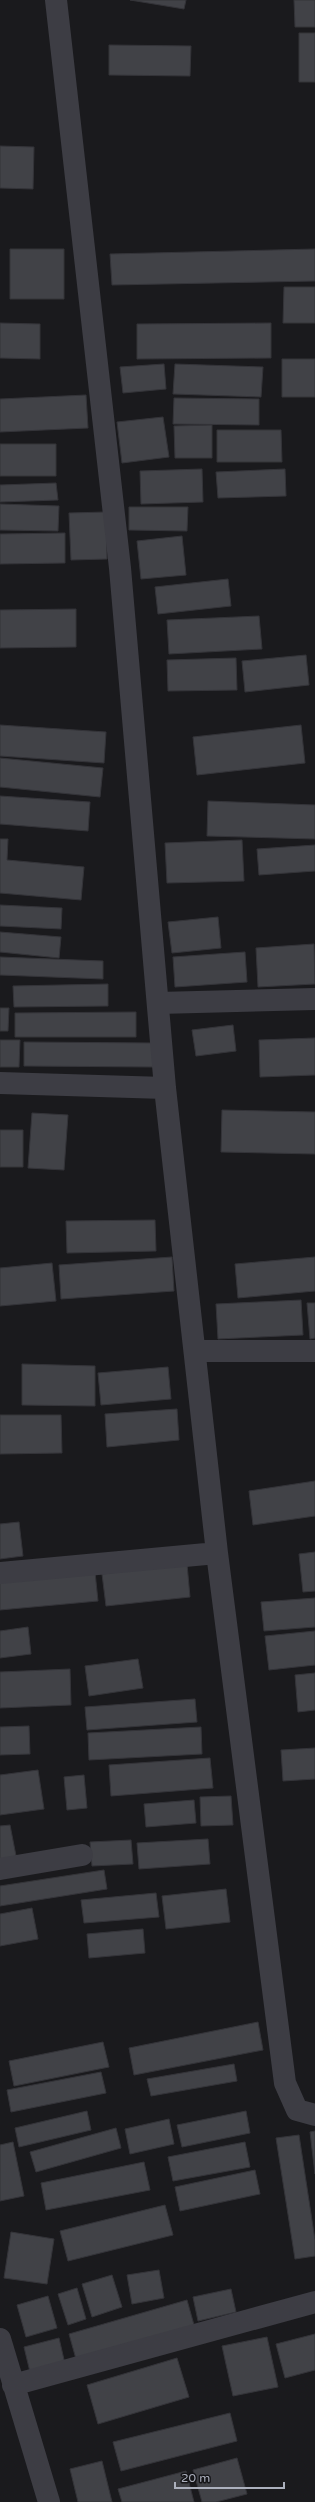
<svg xmlns="http://www.w3.org/2000/svg" width="315" height="2502" font-family="'Varela Round',sans-serif">
<style>
.building{fill:#414247;stroke:#343439}
.lines{fill:none;stroke-linecap:round;stroke-linejoin:round}
.minor{stroke:#3d3d44;stroke-width:22}
</style>
<rect width="100%" height="100%" fill="#1a1a1d"/>
<!-- building -->
<path class="building" d="M 130,0 L 186,0 L 184,9 Z
M 294,0 L 315,0 L 315,27 L 295,27 Z
M 299,33 L 315,33 L 315,82 L 299,82 Z
M 109,45 L 191,46 L 190,76 L 109,75 Z
M 0,146 L 34,147 L 33,189 L 0,188 Z
M 10,249 L 64,249 L 64,299 L 10,299 Z
M 315,249 L 315,281 L 112,285 L 110,254 Z
M 284,287 L 315,287 L 315,323 L 283,323 Z
M 0,323 L 40,324 L 40,359 L 0,358 Z
M 271,323 L 271,358 L 137,359 L 137,324 Z
M 282,359 L 315,359 L 315,397 L 282,397 Z
M 164,364 L 166,389 L 123,393 L 120,367 Z
M 175,364 L 263,367 L 261,397 L 173,394 Z
M 86,395 L 88,428 L 0,432 L 0,399 Z
M 174,398 L 259,399 L 259,425 L 173,424 Z
M 163,417 L 169,457 L 122,463 L 117,422 Z
M 212,425 L 212,458 L 175,458 L 174,426 Z
M 217,430 L 281,430 L 282,462 L 217,462 Z
M 0,444 L 56,444 L 56,476 L 0,476 Z
M 202,469 L 203,502 L 141,504 L 140,471 Z
M 285,469 L 286,496 L 218,498 L 216,472 Z
M 56,483 L 58,500 L 0,502 L 0,485 Z
M 0,504 L 59,506 L 58,531 L 0,530 Z
M 129,507 L 188,507 L 187,531 L 129,530 Z
M 106,512 L 107,559 L 71,560 L 69,513 Z
M 65,533 L 65,563 L 0,564 L 0,534 Z
M 182,536 L 186,575 L 141,579 L 137,541 Z
M 228,579 L 231,606 L 158,614 L 155,587 Z
M 76,609 L 76,647 L 0,648 L 0,610 Z
M 259,616 L 262,649 L 169,654 L 167,620 Z
M 306,655 L 309,685 L 245,692 L 242,661 Z
M 236,658 L 237,690 L 168,691 L 167,660 Z
M 0,725 L 106,732 L 104,763 L 0,756 Z
M 301,725 L 305,763 L 197,775 L 193,737 Z
M 0,758 L 103,768 L 100,797 L 0,787 Z
M 0,796 L 90,802 L 88,831 L 0,824 Z
M 208,801 L 315,805 L 315,839 L 207,836 Z
M 0,839 L 8,839 L 7,860 L 84,867 L 81,900 L 0,893 Z
M 242,840 L 244,881 L 167,883 L 165,843 Z
M 315,845 L 315,871 L 259,875 L 257,849 Z
M 0,905 L 62,908 L 61,929 L 0,926 Z
M 218,917 L 221,948 L 172,953 L 168,922 Z
M 0,932 L 61,937 L 59,958 L 0,952 Z
M 314,944 L 315,984 L 258,987 L 256,948 Z
M 245,952 L 247,982 L 175,987 L 173,957 Z
M 0,957 L 103,961 L 103,979 L 0,975 Z
M 108,984 L 108,1006 L 14,1007 L 13,986 Z
M 0,1008 L 9,1008 L 8,1031 L 0,1031 Z
M 136,1012 L 136,1037 L 15,1037 L 15,1013 Z
M 233,1025 L 236,1051 L 196,1056 L 192,1030 Z
M 315,1038 L 315,1075 L 260,1077 L 259,1040 Z
M 0,1040 L 20,1040 L 19,1067 L 0,1067 Z
M 24,1042 L 154,1043 L 154,1067 L 24,1066 Z
M 222,1110 L 315,1112 L 315,1154 L 221,1152 Z
M 32,1113 L 68,1115 L 64,1170 L 28,1168 Z
M 0,1130 L 23,1130 L 23,1167 L 0,1167 Z
M 155,1220 L 156,1251 L 67,1253 L 66,1221 Z
M 172,1257 L 174,1291 L 61,1299 L 59,1265 Z
M 315,1257 L 315,1291 L 238,1298 L 235,1264 Z
M 52,1263 L 56,1301 L 0,1306 L 0,1268 Z
M 301,1300 L 303,1335 L 218,1339 L 216,1304 Z
M 307,1303 L 315,1303 L 315,1338 L 310,1339 Z
M 22,1364 L 95,1366 L 95,1406 L 22,1405 Z
M 168,1367 L 171,1399 L 101,1405 L 98,1373 Z
M 177,1409 L 179,1440 L 107,1447 L 105,1414 Z
M 0,1415 L 61,1415 L 62,1453 L 0,1454 Z
M 315,1481 L 315,1516 L 253,1525 L 249,1491 Z
M 19,1522 L 23,1556 L 0,1559 L 0,1524 Z
M 315,1552 L 315,1591 L 303,1592 L 299,1554 Z
M 187,1564 L 190,1597 L 106,1606 L 102,1574 Z
M 95,1572 L 98,1601 L 0,1610 L 0,1581 Z
M 315,1598 L 315,1627 L 264,1631 L 261,1602 Z
M 28,1627 L 31,1654 L 0,1658 L 0,1631 Z
M 315,1631 L 315,1665 L 269,1670 L 265,1636 Z
M 138,1659 L 143,1688 L 89,1696 L 85,1666 Z
M 70,1669 L 71,1705 L 0,1708 L 0,1672 Z
M 315,1673 L 315,1710 L 298,1712 L 295,1675 Z
M 195,1699 L 197,1722 L 87,1730 L 85,1707 Z
M 29,1726 L 30,1754 L 0,1755 L 0,1727 Z
M 201,1727 L 202,1754 L 89,1760 L 88,1733 Z
M 315,1748 L 315,1779 L 283,1781 L 281,1750 Z
M 210,1758 L 213,1788 L 111,1796 L 109,1765 Z
M 38,1770 L 44,1809 L 0,1815 L 0,1775 Z
M 84,1775 L 87,1808 L 67,1810 L 64,1777 Z
M 231,1796 L 233,1825 L 201,1826 L 200,1797 Z
M 194,1800 L 196,1823 L 146,1827 L 144,1804 Z
M 10,1825 L 17,1861 L 0,1864 L 0,1826 Z
M 208,1839 L 210,1864 L 139,1869 L 137,1843 Z
M 131,1840 L 133,1864 L 92,1866 L 90,1842 Z
M 104,1870 L 107,1889 L 0,1906 L 0,1886 Z
M 226,1889 L 230,1922 L 166,1929 L 162,1896 Z
M 156,1893 L 159,1917 L 84,1923 L 81,1900 Z
M 32,1908 L 38,1939 L 0,1946 L 0,1914 Z
M 143,1929 L 145,1953 L 89,1958 L 87,1934 Z
M 258,2022 L 263,2050 L 134,2075 L 129,2048 Z
M 103,2042 L 109,2067 L 14,2086 L 9,2061 Z
M 234,2064 L 237,2081 L 151,2096 L 147,2079 Z
M 101,2072 L 106,2093 L 11,2112 L 7,2090 Z
M 87,2111 L 91,2130 L 19,2147 L 15,2128 Z
M 246,2111 L 250,2133 L 182,2147 L 177,2125 Z
M 169,2119 L 174,2144 L 130,2154 L 125,2129 Z
M 116,2128 L 121,2148 L 36,2172 L 30,2152 Z
M 315,2131 L 315,2174 L 310,2132 Z
M 299,2135 L 315,2240 L 315,2256 L 295,2259 L 276,2138 Z
M 13,2142 L 24,2196 L 0,2201 L 0,2145 Z
M 245,2142 L 250,2167 L 173,2181 L 168,2157 Z
M 144,2162 L 150,2190 L 46,2210 L 41,2183 Z
M 255,2170 L 260,2194 L 180,2211 L 175,2187 Z
M 165,2205 L 173,2235 L 68,2261 L 60,2231 Z
M 11,2232 L 54,2239 L 47,2284 L 4,2278 Z
M 159,2270 L 164,2298 L 132,2304 L 127,2275 Z
M 112,2275 L 122,2307 L 92,2317 L 82,2284 Z
M 77,2288 L 86,2319 L 68,2325 L 58,2294 Z
M 231,2289 L 236,2312 L 198,2321 L 193,2297 Z
M 48,2296 L 57,2328 L 26,2337 L 17,2305 Z
M 187,2300 L 194,2325 L 76,2359 L 69,2334 Z
M 315,2334 L 315,2370 L 285,2378 L 276,2344 Z
M 267,2337 L 278,2387 L 233,2396 L 222,2346 Z
M 59,2338 L 65,2364 L 30,2372 L 24,2347 Z
M 177,2358 L 189,2397 L 98,2424 L 87,2385 Z
M 230,2413 L 237,2441 L 121,2471 L 113,2442 Z
M 237,2458 L 247,2494 L 216,2502 L 202,2502 L 193,2470 Z
M 102,2461 L 112,2502 L 78,2502 L 70,2469 Z
M 186,2471 L 194,2502 L 122,2502 L 118,2489 Z"/>
<g class="lines">
<!-- minor -->
<path class="minor" d="M 56,0 L 120,568 L 165,1088 L 217,1553 L 285,2083 L 297,2110 L 315,2115
M 158,1003 L 315,999
M 0,1083 L 165,1088
M 196,1351 L 315,1351
M 0,1573 L 217,1553
M 0,1869 L 82,1855
M 0,2339 L 49,2502
M 13,2385 L 315,2302"/>
</g>
<!-- scale -->
<path d="M175 2482v6h109v-6" fill="none" stroke="#acb0bd" stroke-width="2"/>
<text x="181" y="2482" font-size="12" fill="#acb0bd" stroke="#151518" stroke-width="3" paint-order="stroke">20 m</text>
</svg>
